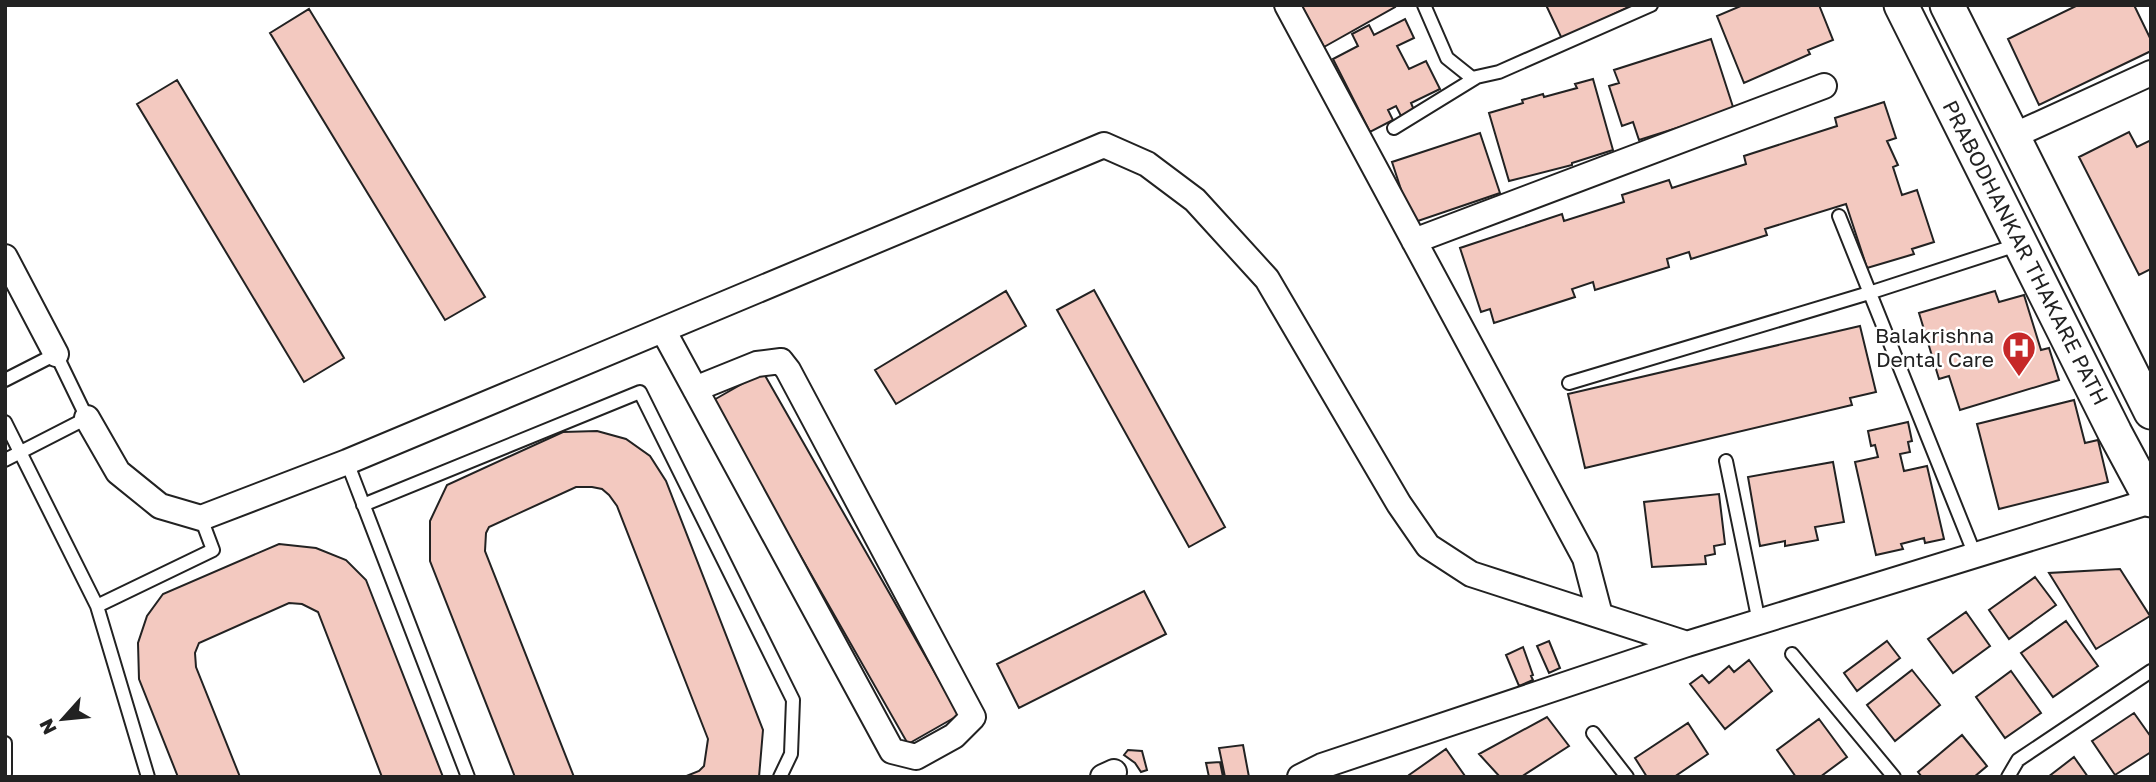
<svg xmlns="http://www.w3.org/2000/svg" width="2156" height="782" font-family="'Golos Text',sans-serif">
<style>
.building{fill:#f3c9c0;stroke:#222;stroke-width:2}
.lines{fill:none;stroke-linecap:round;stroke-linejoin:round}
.lane-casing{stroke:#222;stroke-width:16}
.street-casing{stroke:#222;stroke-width:28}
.secondary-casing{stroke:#222;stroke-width:37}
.lane{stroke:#fff;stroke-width:12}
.street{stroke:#fff;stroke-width:24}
.secondary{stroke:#fff;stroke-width:33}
.labels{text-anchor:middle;stroke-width:5;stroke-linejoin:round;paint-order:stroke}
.street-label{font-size:21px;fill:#222;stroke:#fff}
.poi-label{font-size:21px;fill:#222;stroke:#fff;text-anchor:end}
</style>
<rect width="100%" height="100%" fill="#fff"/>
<!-- building -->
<path class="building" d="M 1301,5 L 1394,5 L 1395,7 L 1324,47 Z
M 1546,5 L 1633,5 L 1562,39 Z
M 1743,5 L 1819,5 L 1833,40 L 1808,50 L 1810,54 L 1744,83 L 1717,16 Z
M 2078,5 L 2134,5 L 2151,40 L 2151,51 L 2039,105 L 2008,39 Z
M 309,9 L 485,297 L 445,320 L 270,33 Z
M 1405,19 L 1414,38 L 1397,46 L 1409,69 L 1426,61 L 1440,89 L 1411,103 L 1414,110 L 1401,116 L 1396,106 L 1388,110 L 1393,120 L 1370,132 L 1333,59 L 1358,46 L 1352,34 L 1369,25 L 1374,35 Z
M 1711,39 L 1734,110 L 1639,140 L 1633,122 L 1622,126 L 1609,86 L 1619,83 L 1614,70 Z
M 1593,79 L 1613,150 L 1572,163 L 1572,165 L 1509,181 L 1489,113 L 1523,103 L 1522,100 L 1543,94 L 1544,97 L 1577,88 L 1575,84 Z
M 177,80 L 344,358 L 304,382 L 137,104 Z
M 1884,102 L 1896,138 L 1887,141 L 1898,165 L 1893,167 L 1902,195 L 1917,190 L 1934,242 L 1912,249 L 1914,254 L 1867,268 L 1846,204 L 1765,229 L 1767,235 L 1691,259 L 1689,252 L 1667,259 L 1669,267 L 1595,290 L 1593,282 L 1572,289 L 1575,297 L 1494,323 L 1490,309 L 1481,312 L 1460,248 L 1562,214 L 1564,221 L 1624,202 L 1622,195 L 1669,180 L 1672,188 L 1746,164 L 1744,156 L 1837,126 L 1835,118 Z
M 2129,132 L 2137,147 L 2151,140 L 2151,269 L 2139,275 L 2079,157 Z
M 1480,133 L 1500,193 L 1412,223 L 1392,162 Z
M 1094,290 L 1225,527 L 1189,547 L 1057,310 Z
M 1006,291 L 1026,326 L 896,404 L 875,370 Z
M 1995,291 L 1999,302 L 2024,295 L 2041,350 L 2049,348 L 2059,380 L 1960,410 L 1949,376 L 1939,379 L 1919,313 Z
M 1860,326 L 1876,392 L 1850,398 L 1852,405 L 1585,468 L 1568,394 Z
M 763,372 L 959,715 L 908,744 L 712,401 Z
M 2074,400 L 2085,443 L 2098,440 L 2108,482 L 1999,509 L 1977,424 Z
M 1908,422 L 1912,441 L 1908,442 L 1910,452 L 1900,454 L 1904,471 L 1927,466 L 1944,539 L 1925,543 L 1924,538 L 1901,544 L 1903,549 L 1876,555 L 1855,462 L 1878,457 L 1875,445 L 1871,446 L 1868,431 Z
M 597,431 L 626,439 L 650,456 L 666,481 L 763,730 L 759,777 L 684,777 L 699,771 L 704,766 L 708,739 L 617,506 L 609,495 L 602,489 L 592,487 L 576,487 L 489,527 L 486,533 L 485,551 L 574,777 L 515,777 L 430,561 L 430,521 L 447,485 L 563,432 Z
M 1833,462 L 1844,522 L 1815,527 L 1818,540 L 1785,546 L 1785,541 L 1760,546 L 1748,477 Z
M 1719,494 L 1725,544 L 1714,546 L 1715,554 L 1705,556 L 1706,564 L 1652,567 L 1644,502 Z
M 279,544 L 316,548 L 346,560 L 366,580 L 443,777 L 382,777 L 318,612 L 302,604 L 289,603 L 199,643 L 195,653 L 196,667 L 240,777 L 178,777 L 139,679 L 138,643 L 147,616 L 163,594 Z
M 2120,569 L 2150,616 L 2096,649 L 2049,573 Z
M 2035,577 L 2056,605 L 2009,639 L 1989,610 Z
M 1144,591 L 1166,634 L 1019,708 L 997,664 Z
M 1966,612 L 1990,646 L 1953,673 L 1928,639 Z
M 2066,621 L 2098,666 L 2053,697 L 2021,653 Z
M 1549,641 L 1560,668 L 1549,673 L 1537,646 Z
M 1887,641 L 1900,658 L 1857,691 L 1844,673 Z
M 1523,647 L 1533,675 L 1531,676 L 1533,680 L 1519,686 L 1506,655 Z
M 1749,660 L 1772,691 L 1725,729 L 1690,684 L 1702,675 L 1709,683 L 1729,666 L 1734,672 Z
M 1912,670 L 1940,705 L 1895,741 L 1867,705 Z
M 2011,671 L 2041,713 L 2005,738 L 1976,697 Z
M 2134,713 L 2151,737 L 2151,752 L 2115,775 L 2092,741 Z
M 1547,717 L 1569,746 L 1521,777 L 1500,777 L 1479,754 Z
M 1819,719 L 1847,757 L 1820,777 L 1796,777 L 1777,750 Z
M 1688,723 L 1708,754 L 1674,777 L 1647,777 L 1635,758 Z
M 1962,735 L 1987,766 L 1974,777 L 1922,777 L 1918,772 Z
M 1243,745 L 1249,777 L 1225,777 L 1219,748 Z
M 1446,749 L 1465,776 L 1410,777 L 1409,775 Z
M 1128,750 L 1142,751 L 1147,770 L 1141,772 L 1135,763 L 1124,755 Z
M 2074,757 L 2088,777 L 2048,777 Z
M 1220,762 L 1223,777 L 1209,777 L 1206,763 Z"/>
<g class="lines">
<!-- lane casing -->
<g class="lane-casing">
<path id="lane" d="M 1424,5 L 1447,58 L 1472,78 L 1499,72 L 1651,5
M 1394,128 L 1477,77
M 1839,216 L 1975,555
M 5,380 L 56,354 L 87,418 L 5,460
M 1569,383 L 1869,293 L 2020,244
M 5,422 L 97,606 L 148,777
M 1726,461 L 1759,622
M 347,462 L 468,777
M 363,505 L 640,392 L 793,700 L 791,754 L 780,777
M 97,606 L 213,550 L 201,518
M 1792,654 L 1894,777
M 1593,733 L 1627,777
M 5,743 L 5,774
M 2008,777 L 2018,760 L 2151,671"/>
</g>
<!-- street casing -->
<g class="street-casing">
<path id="street" d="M 1287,5 L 1585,558 L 1600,615
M 2013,136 L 2151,73
M 1414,241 L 1824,86
M 5,257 L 56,354
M 663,330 L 892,751 L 916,757 L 954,736 L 973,717 L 788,370 L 781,361 L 757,364 L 695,389
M 87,418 L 118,472 L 160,506 L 201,518 L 347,462 L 1104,145 L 1147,164 L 1195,200 L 1267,279 L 1399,504 L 1428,546 L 1471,574 L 1687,644 L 2151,501
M 1103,777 L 1114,772
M 1300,777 L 1322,766 L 1687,644"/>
</g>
<!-- secondary casing -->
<g class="secondary-casing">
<path id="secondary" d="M 1901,5 L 2115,433 L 2151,500
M 1947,5 L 2151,412"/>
</g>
<!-- lane -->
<use href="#lane" class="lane"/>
<!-- street -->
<use href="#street" class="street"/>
<!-- secondary -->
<use href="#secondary" class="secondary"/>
</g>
<!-- icons -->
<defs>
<g id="hospital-pin" transform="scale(1.75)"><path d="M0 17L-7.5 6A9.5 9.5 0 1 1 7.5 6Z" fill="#c62828" stroke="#fff"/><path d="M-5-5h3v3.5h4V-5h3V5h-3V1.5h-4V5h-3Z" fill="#fff"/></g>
</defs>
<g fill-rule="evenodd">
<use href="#hospital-pin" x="2019" y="348"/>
</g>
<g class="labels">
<!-- street labels -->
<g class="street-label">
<text transform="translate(2025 253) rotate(63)" y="7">PRABODHANKAR THAKARE PATH</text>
</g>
<!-- poi labels -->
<g class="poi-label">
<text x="1994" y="343">Balakrishna<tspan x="1994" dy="24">Dental Care</tspan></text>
</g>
</g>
<!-- border -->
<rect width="2156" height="782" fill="none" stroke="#222222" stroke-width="14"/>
<!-- north arrow -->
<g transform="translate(63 719) rotate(243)" stroke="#ffffff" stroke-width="5" paint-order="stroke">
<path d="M0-5L12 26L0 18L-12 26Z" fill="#222222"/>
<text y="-10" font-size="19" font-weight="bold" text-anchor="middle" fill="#222222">N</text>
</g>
</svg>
